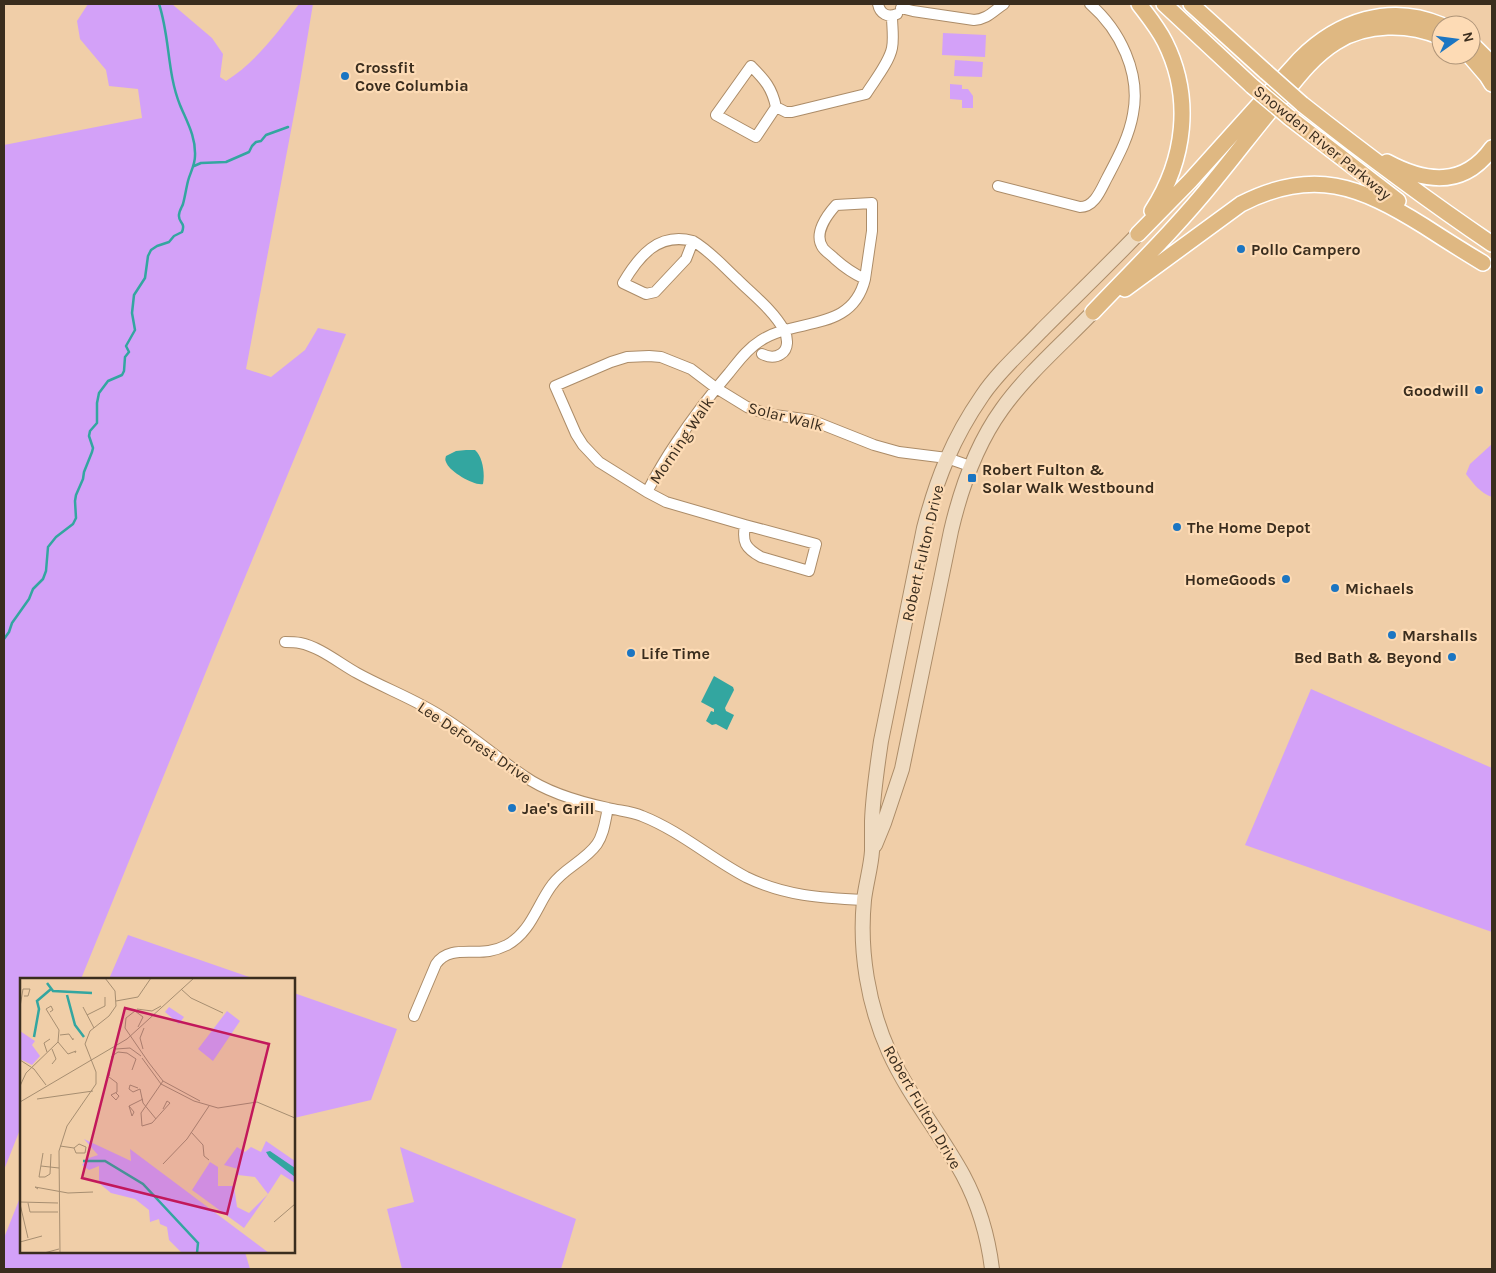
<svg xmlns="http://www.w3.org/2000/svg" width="1496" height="1273" font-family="Karla,sans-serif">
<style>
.green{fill:#d3a1f8}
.water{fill:#33a6a0}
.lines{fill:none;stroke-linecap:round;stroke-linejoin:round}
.stream{stroke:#33a6a0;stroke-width:2.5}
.street-casing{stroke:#ac8c68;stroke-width:12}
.secondary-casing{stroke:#ac8c68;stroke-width:16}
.primary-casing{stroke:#fff;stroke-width:18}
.street{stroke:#fff;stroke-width:10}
.secondary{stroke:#efdbc1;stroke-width:14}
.primary{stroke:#dfb882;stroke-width:15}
.primary-bridge-casing{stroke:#fff;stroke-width:18;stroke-linecap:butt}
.primary-bridge{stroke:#dfb882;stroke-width:15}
.poi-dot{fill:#1b75c2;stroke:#fddbb5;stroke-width:2}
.labels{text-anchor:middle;stroke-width:4.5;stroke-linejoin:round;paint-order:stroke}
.poi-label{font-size:16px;font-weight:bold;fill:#3a2d1e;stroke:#fddbb5;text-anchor:start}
.street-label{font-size:16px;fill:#3a2d1e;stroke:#fddbb5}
.inset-river{fill:none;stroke:#33a6a0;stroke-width:2.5}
.inset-road{fill:none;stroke:#a78e71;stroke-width:1}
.view{fill:#c2185b;fill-opacity:0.15;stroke:#c2185b;stroke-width:2.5}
.inset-edge{fill:none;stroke:#3a2d1e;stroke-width:2.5}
</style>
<rect width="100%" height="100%" fill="#f0cea8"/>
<!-- green -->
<path class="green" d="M 88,4 L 172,4 L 212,38 L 223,54 L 220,77 L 226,81 C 256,62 278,32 299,4 L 313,4 L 299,88 L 246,369 L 271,377 L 305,350 L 318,328 L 346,334 L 214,652 L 81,979 L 21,979 L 21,1127 L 4,1170 L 4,145 L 142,118 L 138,89 L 109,86 L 106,70 L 80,39 L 77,21 Z
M 943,33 L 986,35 L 985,57 L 942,55 Z
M 955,60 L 983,62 L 982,77 L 954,76 Z
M 950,84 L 962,85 L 962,89 L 968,89 L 973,96 L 973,108 L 962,108 L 962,100 L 950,99 Z
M 1492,444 L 1492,497 C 1480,493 1473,483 1466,474 L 1470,464 Z
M 1311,689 L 1492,768 L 1492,932 L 1245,845 Z
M 128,935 L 255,979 L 109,979 Z
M 294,993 L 397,1029 L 371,1100 L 294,1118 Z
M 400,1147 L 576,1219 L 561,1269 L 402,1269 L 387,1209 L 414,1202 Z
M 21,1195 L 21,1252 L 245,1252 L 250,1269 L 4,1269 L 4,1238 Z"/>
<!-- water -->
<path class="water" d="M 466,450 L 475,450 C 483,457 485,474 483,484 C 474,486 451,472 447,464 C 445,460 445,460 446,456 L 456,451 Z
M 714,676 L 733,687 L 734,690 L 725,708 L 726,711 L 734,715 L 727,730 L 716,724 L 712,725 L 706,721 L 711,711 L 714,712 L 714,709 L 701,702 Z"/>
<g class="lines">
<!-- stream -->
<path class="stream" d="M 194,166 L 201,163 L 226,162 L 249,152 L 252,146 L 256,142 L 261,141 L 266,135 L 288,127
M 4,639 L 9,632 L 12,623 L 29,599 L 33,589 L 43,579 L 46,571 L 48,547 L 56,537 L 73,524 L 76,518 L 75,501 L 76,495 L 83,479 L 84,472 L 92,452 L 93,448 L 89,436 L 90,431 L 97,423 L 97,403 L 99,393 L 108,381 L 122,375 L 124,371 L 125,357 L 129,352 L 126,346 L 135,330 L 132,313 L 134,295 L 145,278 L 148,256 L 151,250 L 157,246 L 169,242 L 174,236 L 182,232 C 186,222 178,223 179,215 C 179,211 182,207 183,204 C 185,197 186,189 188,181 C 190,173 195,165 195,156 C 196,137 187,122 180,105 C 167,73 170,37 159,4"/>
<!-- street casing -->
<g class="street-casing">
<path id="street" d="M 878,4 C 880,14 888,18 897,14
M 901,8 L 913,11 L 974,20 C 988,19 993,11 1004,4
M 776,107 L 756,137 L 716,115 L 751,66 C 765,80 772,88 776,107 L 786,112 L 792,112 L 866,94 C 874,81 889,63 892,48 C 894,38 892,26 892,16
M 998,186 L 1080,207 C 1095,207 1101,189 1107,178 C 1118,157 1129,137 1133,114 C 1141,73 1120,30 1090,4
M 693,241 C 658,232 639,256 623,283 L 646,294 L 655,292 L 686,259 L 693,241 C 710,251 723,266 737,279 C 753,295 773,310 784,330 C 788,338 789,349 781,354 C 775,358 768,357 762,354
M 647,492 C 656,475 665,459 676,443 C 692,419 710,395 729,373 C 738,362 747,349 760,341 C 796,317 852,333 865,279 C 852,273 845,268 835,259 C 831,255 826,252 823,248 C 813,234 827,215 836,205 L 872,203 L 872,231 L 865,279
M 745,525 L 816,544 L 809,571 L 761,557 C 745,548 742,542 745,525 L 666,502 L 647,492 L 599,462 L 583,445 L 576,434 L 555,386 L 611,362 L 627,357 L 649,356 L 661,357 L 691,369 L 716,388 L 747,407 L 767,414 L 811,420 L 874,445 L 899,452 L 947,458 L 970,466
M 285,642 C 290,642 295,642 300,643 C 320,647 339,663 357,673 C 386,689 417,700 444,718 C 473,736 497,758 524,776 C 548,793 580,802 608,808 C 620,811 631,811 642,816 C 680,831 710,858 746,877 C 785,896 821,898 864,900
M 414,1016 L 436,964 C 448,946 471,954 489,951 C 495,950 501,948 507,945 C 531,932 537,905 552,885 C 564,868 585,861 597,844 C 604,834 605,821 608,808"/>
</g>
<!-- secondary casing -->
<g class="secondary-casing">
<path id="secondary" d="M 875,845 L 884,823 L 902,769 L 951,531 C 961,488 976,445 1002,409 C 1026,375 1064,342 1093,312
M 992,1269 C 988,1236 979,1205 963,1175 C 940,1133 909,1096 889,1052 C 868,1005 859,951 864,900 C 866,883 871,867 872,851 C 872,841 872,831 872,821 C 873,794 877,768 881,741 L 924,528 C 937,478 953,438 982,396 C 998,372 1021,352 1041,331 C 1073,299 1106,267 1138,234"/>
</g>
<!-- primary casing -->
<g class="primary-casing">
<path id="primary" d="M 1139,4 C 1148,16 1158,28 1165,42 C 1193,98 1185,160 1152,211
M 1164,4 L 1252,86
M 1191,4 L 1266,72
M 1471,43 L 1492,64
M 1469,55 L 1487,76 L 1492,84
M 1302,104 C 1364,153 1427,200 1492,244
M 1290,118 L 1398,201
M 1387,162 C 1426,183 1464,187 1492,148
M 1138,234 L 1190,181 L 1300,59 C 1338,21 1390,3 1441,25
M 1125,289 L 1241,204 C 1313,167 1360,186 1424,226 C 1444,239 1463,251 1483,263
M 1093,312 C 1134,269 1177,227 1214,181 C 1238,152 1260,122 1285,93 C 1300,74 1315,55 1336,42 C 1367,23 1408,23 1441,37"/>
</g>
<!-- street -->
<use href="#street" class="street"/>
<!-- secondary -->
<use href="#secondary" class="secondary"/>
<!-- primary -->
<use href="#primary" class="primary"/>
<!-- primary-bridge casing -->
<g class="primary-bridge-casing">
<path id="primary-bridge" d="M 1266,72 L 1302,104
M 1252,86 L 1290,118"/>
</g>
<!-- primary-bridge -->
<use href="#primary-bridge" class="primary-bridge"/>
</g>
<!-- markers -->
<g class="poi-dot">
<circle cx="345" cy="76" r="5"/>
<circle cx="1241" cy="249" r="5"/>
<circle cx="1479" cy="390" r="5"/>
<rect x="967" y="473" width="10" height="10" rx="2.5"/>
<circle cx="1177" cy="527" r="5"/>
<circle cx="1286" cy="579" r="5"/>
<circle cx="1335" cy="588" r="5"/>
<circle cx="1392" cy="635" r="5"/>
<circle cx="631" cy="653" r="5"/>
<circle cx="1452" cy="657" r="5"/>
<circle cx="512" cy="808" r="5"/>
</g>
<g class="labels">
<!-- poi labels -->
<g class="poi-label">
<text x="355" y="73">Crossfit<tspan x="355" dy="18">Cove Columbia</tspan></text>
<text x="1251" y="255">Pollo Campero</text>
<text x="1469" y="396" text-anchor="end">Goodwill</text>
<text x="982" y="475">Robert Fulton &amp;<tspan x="982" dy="18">Solar Walk Westbound</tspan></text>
<text x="1187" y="533">The Home Depot</text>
<text x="1276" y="585" text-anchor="end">HomeGoods</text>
<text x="1345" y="594">Michaels</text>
<text x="1402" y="641">Marshalls</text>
<text x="641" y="659">Life Time</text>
<text x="1442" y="663" text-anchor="end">Bed Bath &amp; Beyond</text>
<text x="522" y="814">Jae's Grill</text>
</g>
<!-- street labels -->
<g class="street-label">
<text transform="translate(1323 142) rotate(39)" y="6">Snowden River Parkway</text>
<text transform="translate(786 416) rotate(14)" y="6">Solar Walk</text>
<text transform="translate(681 440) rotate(-56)" y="6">Morning Walk</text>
<text transform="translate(922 553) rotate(-77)" y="6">Robert Fulton Drive</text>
<text transform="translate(475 742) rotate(34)" y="6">Lee DeForest Drive</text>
<text transform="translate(923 1107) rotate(60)" y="6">Robert Fulton Drive</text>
</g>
</g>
<!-- overview -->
<g transform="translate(20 978)">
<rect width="275" height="275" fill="#f0cea8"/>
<path d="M 149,29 L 164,39 L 159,46 L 145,34 ZM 207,33 L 220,43 L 193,83 L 178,71 ZM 0,53 L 15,63 L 12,67 L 20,78 L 12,87 L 0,81 ZM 64,161 L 111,183 L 110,171 L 249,275 L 162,275 L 149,262 L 147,249 L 140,246 L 139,241 L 130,244 L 129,232 L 115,221 L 91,215 L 79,205 L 79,188 L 69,192 L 62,187 L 66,181 L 78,177 ZM 246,163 L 275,183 L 275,205 L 261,196 L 248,216 L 224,250 L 172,212 L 190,184 L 198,189 L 198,208 L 214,208 L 217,229 L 229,235 L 248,216 L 235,199 L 218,197 L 218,191 L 204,187 L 217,169 L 225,174 L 231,169 L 241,174 Z" fill="#d3a1f8"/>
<path d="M 250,173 L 275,190 L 275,199 L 249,179 L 246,174 Z" fill="#33a6a0"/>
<path class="inset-river" d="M 27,5 L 33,13 L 72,15M 47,17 L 55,47 L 64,59M 14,59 L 19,31 L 17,23 L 31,11M 63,183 L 85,183 L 123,206 L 178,265 L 177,275"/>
<path class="inset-road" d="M 161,11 L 171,20 L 203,35M 96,23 L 118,19 L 131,0M 0,29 L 3,11 L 10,11 L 8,18 L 4,18M 63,29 L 74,50M 117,31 L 132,33 L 141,28M 67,37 L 85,28 L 85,19M 118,49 L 123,39 L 115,33 L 106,40 L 105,50 L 129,85M 40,57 L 49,56 L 53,62 L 53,60M 38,64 L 48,76 L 56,73 L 55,75M 32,71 L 36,81 L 32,86M 96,71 L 110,70 L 121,78M 123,71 L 120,60 L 124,50M 27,74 L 24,65 L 30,61M 122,80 L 141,106 L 174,123 L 198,130 L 237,124 L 275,140M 0,82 L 14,91 L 26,107M 129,85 L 143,103 L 180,123M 89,98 L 92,78 L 98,74 L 107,75 L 116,81 L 112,92M 89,99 L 97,105 L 97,114 L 91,117 L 96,122 L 99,118 L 96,115M 143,103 L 121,135 L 122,148 L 132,145 L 150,125 L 147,123 L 143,131M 0,108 L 6,95 L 38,64 L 39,52 L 26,31 L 31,28 L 33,32 L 30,34M 118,110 L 110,107 L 109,111 L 113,114 L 120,111 L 123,125 L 136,141M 17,121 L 73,113M 0,124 L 107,61 L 174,0M 109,128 L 112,138 L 114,134 L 109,128 L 123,121M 171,154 L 183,167 L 184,178 L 189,182M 40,168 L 54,170 L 59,166 L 66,169 L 65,175 L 56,175 L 54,170M 23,175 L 19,199 L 25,199 L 30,196 L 31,176M 143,186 L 167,161 L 189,128M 21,188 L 39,190M 18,211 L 15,209 L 48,215 L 73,214M 0,224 L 38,225M 8,225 L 10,234 L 38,234M 0,226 L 8,260M 254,244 L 275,226M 0,264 L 22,258M 24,275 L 39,271M 40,275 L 39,173 L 47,148 L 76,106 L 76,94 L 65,66 L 70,53 L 89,38 L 96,28 L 95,13 L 85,0"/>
<path class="view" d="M 105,30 L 249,66 L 207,236 L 62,200 Z"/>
<rect width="275" height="275" class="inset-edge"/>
</g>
<!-- border -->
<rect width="1496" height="1273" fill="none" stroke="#3a2d1e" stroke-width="10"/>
<!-- north arrow -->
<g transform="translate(1456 40) rotate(76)"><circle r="24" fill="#fddbb5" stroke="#af9579"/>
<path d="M0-4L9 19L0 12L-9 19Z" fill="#1b75c2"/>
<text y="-8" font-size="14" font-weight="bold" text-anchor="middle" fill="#3a2d1e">N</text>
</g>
</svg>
